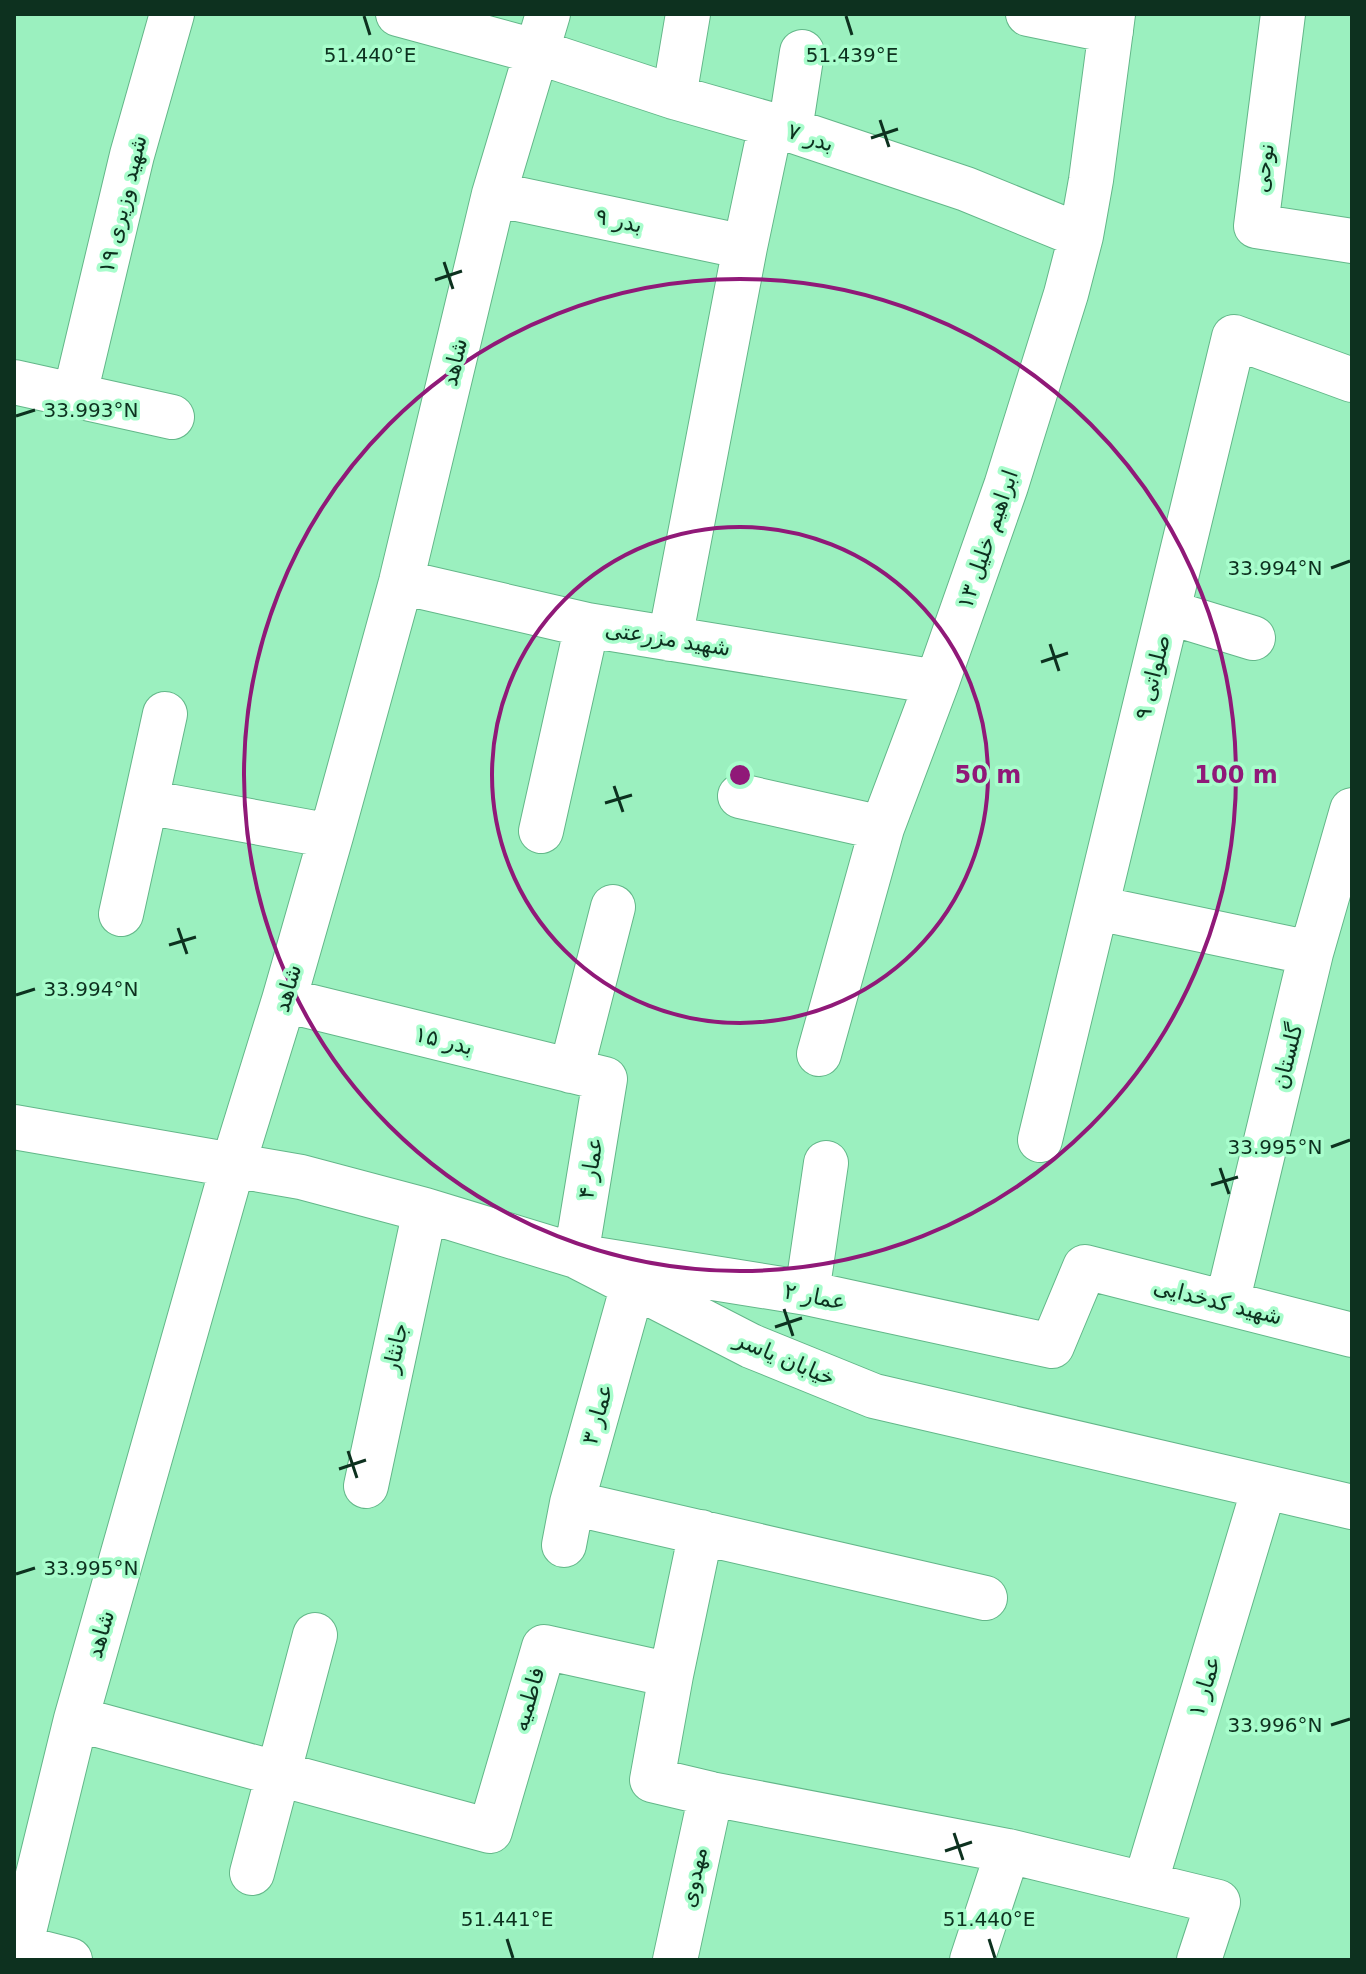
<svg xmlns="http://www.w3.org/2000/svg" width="1366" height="1974" font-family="'DejaVu Sans',Vazirmatn,sans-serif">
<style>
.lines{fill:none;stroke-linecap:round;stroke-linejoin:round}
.minor-casing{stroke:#63b789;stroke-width:46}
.minor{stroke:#fff;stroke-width:44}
.ticks{fill:none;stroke:#0d311f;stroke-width:3}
.ring{fill:none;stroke:#901978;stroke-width:4}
.labels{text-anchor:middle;stroke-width:7;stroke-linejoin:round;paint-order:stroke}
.street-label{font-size:22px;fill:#0d311f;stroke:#a8fdcc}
.ticks-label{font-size:20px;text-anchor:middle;fill:#0d311f;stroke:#a8fdcc;stroke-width:7;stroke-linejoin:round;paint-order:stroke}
.centre{fill:#901978;stroke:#a8fdcc;stroke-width:4}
.ring-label{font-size:24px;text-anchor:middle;font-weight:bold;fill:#901978;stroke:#a8fdcc;stroke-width:7;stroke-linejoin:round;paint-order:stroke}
</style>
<rect width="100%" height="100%" fill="#9bf0bf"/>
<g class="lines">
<!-- minor casing -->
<g class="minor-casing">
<path id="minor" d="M 398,14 L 538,52 L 674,97 L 790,130 L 966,189 L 1081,236
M 1028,14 L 1111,31
M 1283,14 L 1256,226 L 1352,241
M 674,97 L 688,14
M 790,130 L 802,52
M 494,194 L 745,247
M 14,382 L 172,417
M 75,394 L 132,155 L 172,14
M 401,582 L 587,625 L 937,682
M 1168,612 L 1253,638
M 670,639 L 745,247 L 771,124
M 740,796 L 882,828
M 146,802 L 331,836
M 541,831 L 587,625
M 1097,908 L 1311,953
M 121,914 L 165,714
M 284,1000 L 605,1079 L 576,1256 L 807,1293 L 1052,1346 L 1085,1267 L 1352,1335
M 819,1054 L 882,828 L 937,682 L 1006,486 L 1066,294 L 1081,236 L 1091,180 L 1113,14
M 571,1071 L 613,907
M 14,1127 L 301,1177 L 425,1210 L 576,1256 L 751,1346 L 874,1396 L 1352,1507
M 1040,1140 L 1234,337 L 1352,380
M 807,1293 L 826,1163
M 1227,1303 L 1311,953 L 1352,810
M 366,1486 L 425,1210
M 572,1503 L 985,1598
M 701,1532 L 671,1675 L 652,1780 L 711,1794 L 1008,1851 L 1218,1902 L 1199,1960
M 564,1545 L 572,1503 L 633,1285
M 76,1719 L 490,1831 L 544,1647 L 671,1675
M 252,1873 L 315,1635
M 1145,1884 L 1264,1488
M 19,1947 L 70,1960
M 17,1960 L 76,1719 L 233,1165 L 284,1000 L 331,836 L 401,582 L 494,194 L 548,14
M 675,1960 L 711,1794
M 972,1960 L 1008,1851"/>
</g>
<!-- minor -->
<use href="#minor" class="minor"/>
</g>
<!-- ticks -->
<path class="ticks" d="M 364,16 L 370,35M 846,16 L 852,35M 880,120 L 889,147M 871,138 L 898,129M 444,262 L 453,289M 435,280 L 462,271M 16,416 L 35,410M 1331,568 L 1350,561M 1050,644 L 1059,671M 1041,662 L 1068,653M 614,786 L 623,812M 605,803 L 632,795M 178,928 L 187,954M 169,945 L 196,937M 16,995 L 35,989M 1331,1147 L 1350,1140M 1220,1168 L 1229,1194M 1211,1185 L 1238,1177M 784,1309 L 793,1336M 775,1327 L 802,1318M 348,1451 L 357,1478M 339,1469 L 366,1460M 16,1574 L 35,1568M 1331,1725 L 1350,1719M 954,1833 L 963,1860M 945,1851 L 972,1842M 507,1939 L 513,1958M 989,1939 L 995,1958"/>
<!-- distance rings -->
<g class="ring">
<circle cx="740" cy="775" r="248"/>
<circle cx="740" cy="775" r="496"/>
</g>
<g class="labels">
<!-- street labels -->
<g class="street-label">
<text transform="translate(811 137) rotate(18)" y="8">بدر ۷</text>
<text transform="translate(1263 168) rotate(-83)" y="8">نوحی</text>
<text transform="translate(122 204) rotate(-76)" y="8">شهید وزیری ۱۹</text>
<text transform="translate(619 220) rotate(12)" y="8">بدر ۹</text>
<text transform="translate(454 362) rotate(-77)" y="8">شاهد</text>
<text transform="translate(987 539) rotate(-71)" y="8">ابراهیم خلیل ۱۳</text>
<text transform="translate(668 638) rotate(9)" y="8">شهید مزرعتی</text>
<text transform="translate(1152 677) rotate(-76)" y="8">صلواتی ۹</text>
<text transform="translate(287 988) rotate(-74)" y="8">شاهد</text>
<text transform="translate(444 1040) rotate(14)" y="8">بدر ۱۵</text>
<text transform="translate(1287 1056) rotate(-76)" y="8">گلستان</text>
<text transform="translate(590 1168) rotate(-81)" y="8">عمار ۴</text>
<text transform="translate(815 1296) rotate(11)" y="8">عمار ۲</text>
<text transform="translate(1218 1301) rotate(14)" y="8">شهید کدخدایی</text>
<text transform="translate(395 1348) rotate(-78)" y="8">جانثار</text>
<text transform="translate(785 1358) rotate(23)" y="8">خیابان یاسر</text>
<text transform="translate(597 1414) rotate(-74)" y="8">عمار ۳</text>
<text transform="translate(100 1634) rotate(-74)" y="8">شاهد</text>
<text transform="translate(1204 1686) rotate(-73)" y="8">عمار ۱</text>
<text transform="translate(528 1699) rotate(-74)" y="8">فاطمیه</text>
<text transform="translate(693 1877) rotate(-78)" y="8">مهدوی</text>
</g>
</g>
<g class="ticks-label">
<text x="370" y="62">51.440°E</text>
<text x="852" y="62">51.439°E</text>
<text x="91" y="417">33.993°N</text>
<text x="1275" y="575">33.994°N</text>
<text x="91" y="996">33.994°N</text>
<text x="1275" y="1154">33.995°N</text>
<text x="91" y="1575">33.995°N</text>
<text x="1275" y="1732">33.996°N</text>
<text x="507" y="1926">51.441°E</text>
<text x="989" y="1926">51.440°E</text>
</g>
<circle cx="740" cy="775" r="12" class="centre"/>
<g class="ring-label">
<text x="988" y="783">50 m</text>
<text x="1236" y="783">100 m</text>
</g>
<!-- border -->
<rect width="1366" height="1974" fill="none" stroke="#0d311f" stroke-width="32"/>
</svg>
